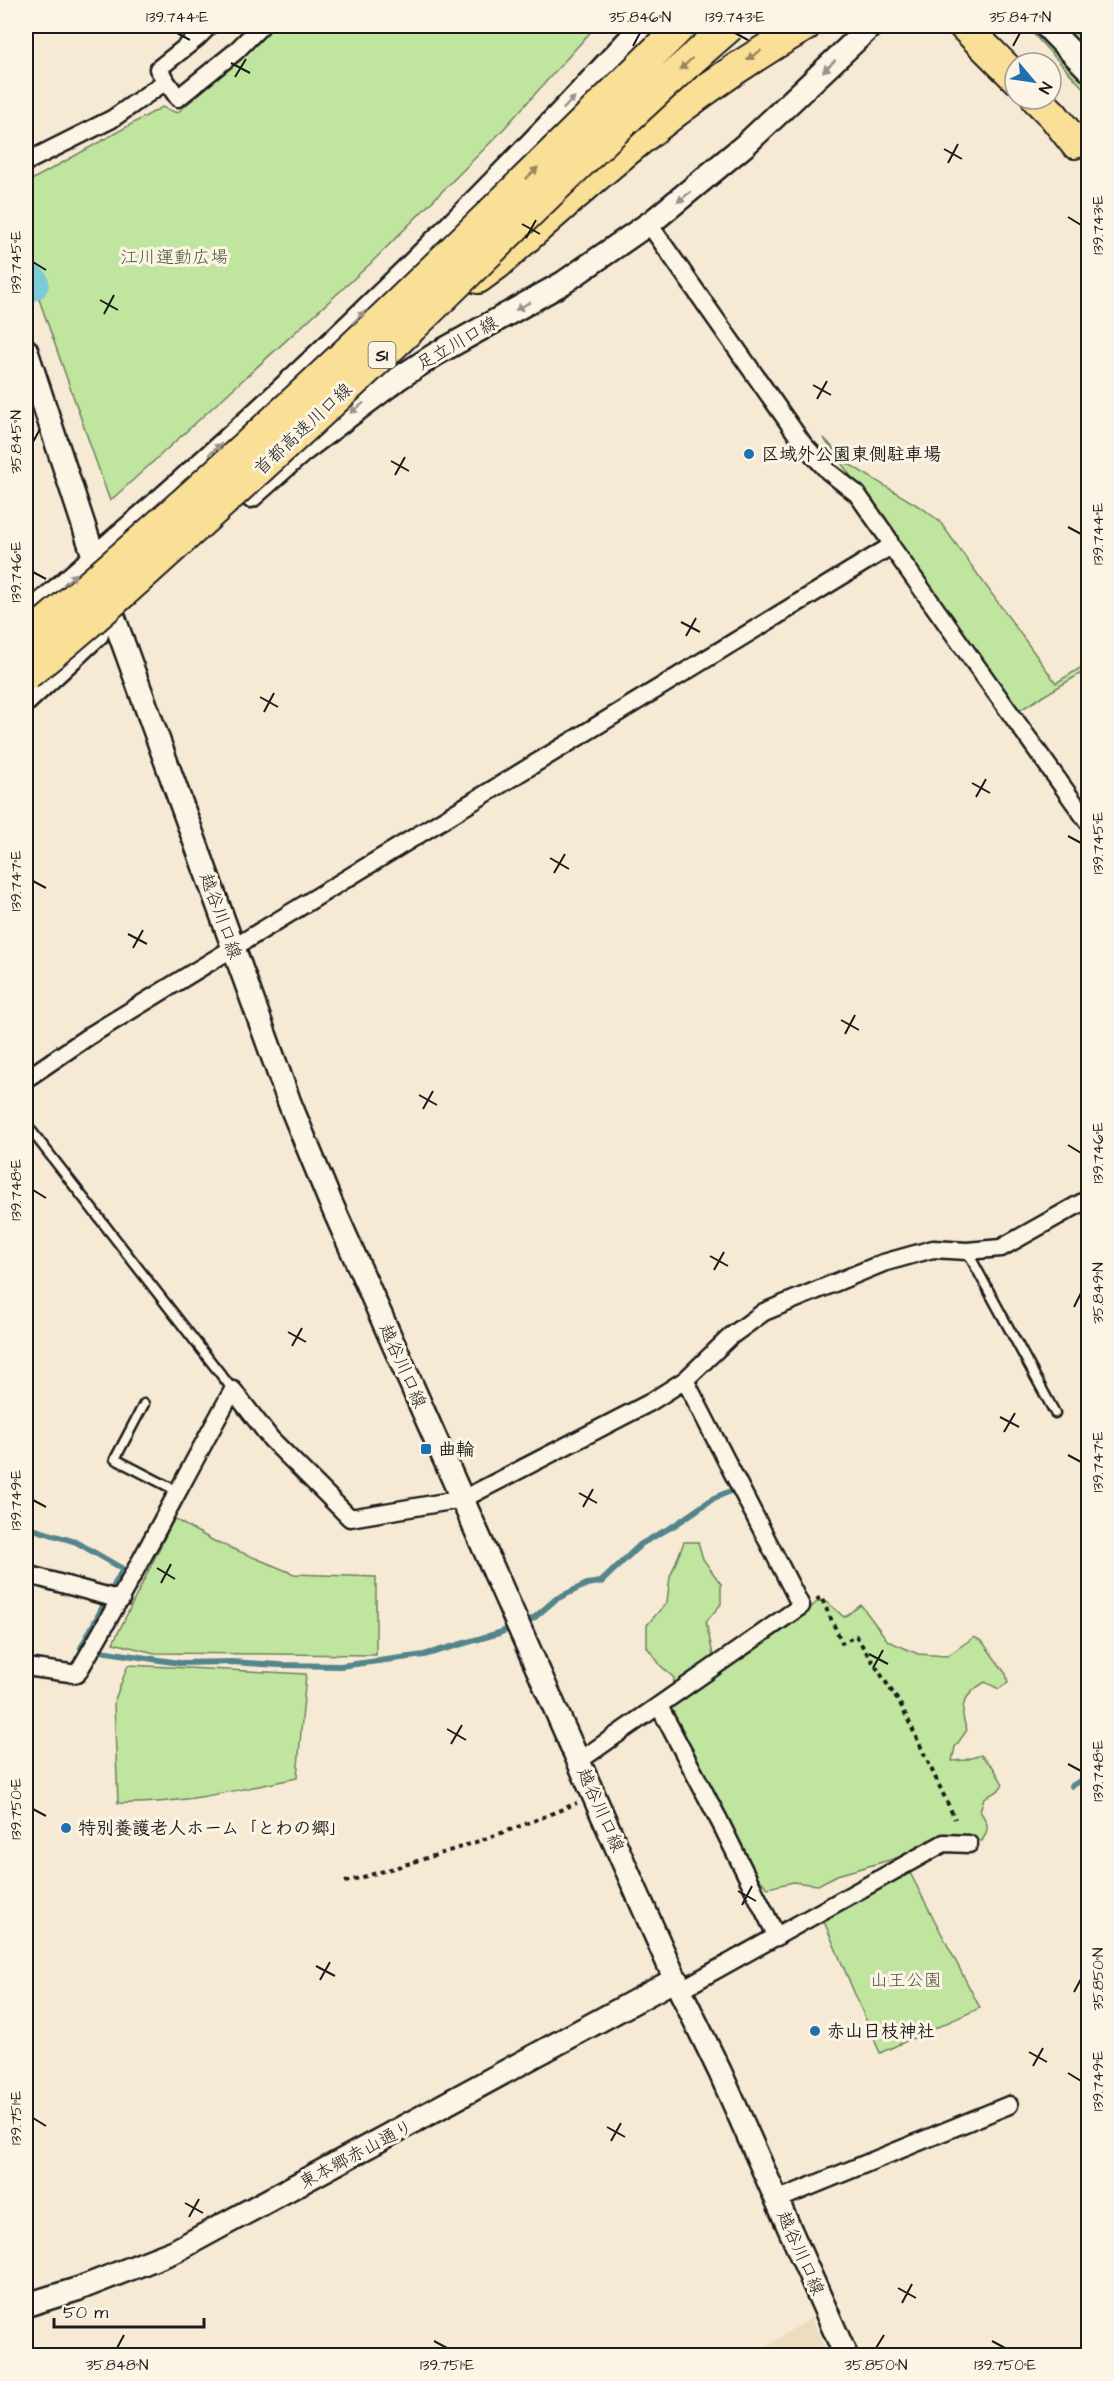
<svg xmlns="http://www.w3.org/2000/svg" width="1114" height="2381" font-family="'Architects Daughter','Klee One',sans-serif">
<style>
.built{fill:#eedcbf}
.green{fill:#c0e59f;stroke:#6e805e;stroke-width:1.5}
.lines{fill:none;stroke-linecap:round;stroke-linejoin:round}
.stream{stroke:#55858c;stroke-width:6}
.river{stroke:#7bcbd6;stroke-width:36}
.lane-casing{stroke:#1c1c1c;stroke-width:13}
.street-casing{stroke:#1c1c1c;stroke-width:21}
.secondary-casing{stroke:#1c1c1c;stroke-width:27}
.highway-casing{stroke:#1c1c1c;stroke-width:34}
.path{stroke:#1c1c1c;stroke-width:4;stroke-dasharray:4.5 4.5;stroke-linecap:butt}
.lane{stroke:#fcf5e5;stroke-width:8}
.street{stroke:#fcf5e5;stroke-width:16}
.secondary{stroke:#fcf5e5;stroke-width:22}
.highway{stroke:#fadf96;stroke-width:30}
.highway-bridge-casing{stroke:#1c1c1c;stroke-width:34;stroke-linecap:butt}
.highway-bridge{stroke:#fadf96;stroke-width:30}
.oneway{fill:#96875f}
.oneway2{fill:#97938b}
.ticks{fill:none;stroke:#1c1c1c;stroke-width:2}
.poi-dot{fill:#1f6fb2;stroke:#fcf5e5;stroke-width:2}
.labels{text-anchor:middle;stroke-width:6;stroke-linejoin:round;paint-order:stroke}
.shield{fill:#fcf5e5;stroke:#5f5d58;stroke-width:1.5}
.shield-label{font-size:16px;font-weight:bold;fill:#1c1c1c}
.park-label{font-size:18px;fill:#4d5843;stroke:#fcf5e5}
.street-label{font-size:18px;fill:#1c1c1c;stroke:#fcf5e5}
.poi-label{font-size:18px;font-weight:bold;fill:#1c1c1c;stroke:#fcf5e5;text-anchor:start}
.neatline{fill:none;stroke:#1c1c1c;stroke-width:2}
.ticks-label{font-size:15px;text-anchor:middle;fill:#1c1c1c}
</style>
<rect width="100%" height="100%" fill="#f6ead4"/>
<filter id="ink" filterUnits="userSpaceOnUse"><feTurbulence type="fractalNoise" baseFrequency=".0167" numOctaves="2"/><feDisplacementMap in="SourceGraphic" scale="12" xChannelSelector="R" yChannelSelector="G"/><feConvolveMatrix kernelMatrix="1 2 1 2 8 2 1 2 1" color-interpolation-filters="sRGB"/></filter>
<g filter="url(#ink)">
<!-- built -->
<path class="built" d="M 811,2318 L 828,2355 L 751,2355 Z"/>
<!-- green -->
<path class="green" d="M 272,26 L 596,26 L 499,134 L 370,264 L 110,501 L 26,262 L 26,183 L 162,107 L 177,113 L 241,58 Z
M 1026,26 L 1069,26 L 1088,46 L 1088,93 Z
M 823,437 L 847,463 L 925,510 L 940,522 L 1056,683 L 1088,663 L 1088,669 L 1017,712 Z
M 174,1519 L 214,1541 L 294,1574 L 376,1577 L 376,1655 L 155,1653 L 113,1643 Z
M 684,1542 L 698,1542 L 703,1559 L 721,1584 L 721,1604 L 706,1622 L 713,1655 L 738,1653 L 791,1608 L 800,1618 L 818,1601 L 827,1602 L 844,1617 L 861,1605 L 888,1641 L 918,1654 L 947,1656 L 974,1637 L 982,1641 L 1006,1674 L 1008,1683 L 999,1689 L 985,1682 C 965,1694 957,1706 967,1730 L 955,1747 L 952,1761 L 965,1760 L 981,1755 L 993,1767 L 1003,1784 L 998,1791 L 984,1798 L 980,1811 C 988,1823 990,1828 982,1841 C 954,1839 935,1830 914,1853 L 837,1875 L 818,1885 L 793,1882 L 768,1888 L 748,1868 L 670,1715 L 674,1678 L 661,1666 L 647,1647 L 647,1625 L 667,1602 L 670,1577 Z
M 128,1665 L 306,1674 L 297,1778 C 238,1790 179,1805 118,1803 L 114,1702 Z
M 908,1869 L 980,2008 L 880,2053 L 823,1919 Z"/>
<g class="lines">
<!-- stream -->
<path class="stream" d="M 26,1527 L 76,1542 L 123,1569 L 81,1648 L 179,1663 L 231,1662 L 279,1665 L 340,1666 L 424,1655 L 499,1633 L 513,1627
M 523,1623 L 534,1618 L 556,1599 L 587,1584 L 601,1582 L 641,1544 L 675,1525 L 714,1498 L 733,1490
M 1072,1786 L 1088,1776"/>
<!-- river -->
<path class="river" d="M 26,283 L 31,283"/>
<!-- lane casing -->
<g class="lane-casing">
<path id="lane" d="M 26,1124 L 233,1390
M 967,1251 L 1055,1413
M 144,1404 L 115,1459 L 177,1491"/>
</g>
<!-- street casing -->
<g class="street-casing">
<path id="street" d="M 166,81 L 178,98 L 235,52 L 261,26
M 26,162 L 112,119 L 166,81 L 158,69 L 197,38 L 209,26
M 649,224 L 804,445 L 829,472 L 857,494 L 888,538 L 891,546
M 26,1079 L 89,1036 L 891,546 L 1088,822
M 26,1574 L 121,1600
M 26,1667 L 77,1674 C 132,1581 180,1485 233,1390 L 271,1439 L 350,1518 L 463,1499 L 649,1403 L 685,1380 L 731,1336 L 764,1312 L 883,1263 L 933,1249 L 967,1251 L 1001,1248 L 1088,1199
M 659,1706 L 720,1822 L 777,1937
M 579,1761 L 801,1606 L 685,1380
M 680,1990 L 944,1843 L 969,1844
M 777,2200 L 1009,2105"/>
</g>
<!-- secondary casing -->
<g class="secondary-casing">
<path id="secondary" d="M 1046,26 L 1088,69
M 26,350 L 114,618 L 290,1104 L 330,1201 L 680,1990 L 720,2072 L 846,2356
M 251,496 L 302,451 L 399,378 L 436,354 L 563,283 L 654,220 L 745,145 L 871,26
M 26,617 C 114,541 203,465 287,385 C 410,270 528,150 642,26
M 26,700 L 97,634
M 26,2305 L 78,2289 L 175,2251 L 676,1979"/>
</g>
<!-- highway casing -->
<g class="highway-casing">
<path id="highway" d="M 964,26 L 1015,77
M 1037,99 L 1053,115 L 1075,143
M 478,278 L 497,264 C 597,174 687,93 805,26"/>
</g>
<!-- path -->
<path class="path" d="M 816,1600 L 821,1597 L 842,1643 L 856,1636 L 902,1707 L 955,1819
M 345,1882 C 424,1860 501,1836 577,1803"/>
<!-- lane -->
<use href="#lane" class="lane"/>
<!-- street -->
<use href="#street" class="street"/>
<!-- secondary -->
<use href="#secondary" class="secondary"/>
<!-- highway -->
<use href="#highway" class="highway"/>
<!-- highway-bridge casing -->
<g class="highway-bridge-casing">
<path id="highway-bridge" d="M 26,639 C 256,448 469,236 681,26
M 26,675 C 86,627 143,575 200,523 C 270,459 340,396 409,330 C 515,228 618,122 730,26"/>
</g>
<!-- highway-bridge -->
<use href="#highway-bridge" class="highway-bridge"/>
</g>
<!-- one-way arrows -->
<defs><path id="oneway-solid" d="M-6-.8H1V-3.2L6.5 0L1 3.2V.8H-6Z" transform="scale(1.5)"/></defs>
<g class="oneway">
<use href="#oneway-solid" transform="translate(754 55) rotate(148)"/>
<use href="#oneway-solid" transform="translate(686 64) rotate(137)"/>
<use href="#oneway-solid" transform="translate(532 173) rotate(-44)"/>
</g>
<g class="oneway2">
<use href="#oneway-solid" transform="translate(829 66) rotate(137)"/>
<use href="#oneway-solid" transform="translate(569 103) rotate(-47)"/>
<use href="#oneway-solid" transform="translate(684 197) rotate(142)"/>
<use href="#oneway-solid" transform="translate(523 306) rotate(151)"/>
<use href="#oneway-solid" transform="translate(359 317) rotate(-44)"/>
<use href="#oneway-solid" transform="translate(357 408) rotate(143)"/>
<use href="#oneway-solid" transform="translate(215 449) rotate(-42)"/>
<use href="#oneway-solid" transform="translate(70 579) rotate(-41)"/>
</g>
</g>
<!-- ticks -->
<path class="ticks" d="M 177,33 L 190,40M 735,33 L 748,40M 633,46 L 640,33M 1013,46 L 1020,33M 231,63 L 250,73M 235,77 L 246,59M 944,149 L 962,159M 948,163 L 958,144M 1068,217 L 1081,225M 522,224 L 540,234M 526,238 L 536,220M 33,262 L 46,270M 100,300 L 118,310M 104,314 L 114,295M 813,385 L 831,395M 817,399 L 827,381M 33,442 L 40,429M 391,461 L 409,471M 395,475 L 405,457M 1068,527 L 1081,534M 33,572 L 46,579M 681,622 L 700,632M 686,636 L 696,618M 260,697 L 278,707M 264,712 L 274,693M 972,783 L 990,793M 976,797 L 986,779M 1068,836 L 1081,843M 550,858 L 569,869M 554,873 L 565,854M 33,881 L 46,888M 128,934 L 147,944M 133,948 L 143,930M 841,1020 L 859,1030M 845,1034 L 855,1015M 419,1095 L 437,1105M 423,1109 L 433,1091M 1068,1145 L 1081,1153M 33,1190 L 46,1198M 710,1256 L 728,1266M 714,1270 L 724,1252M 1074,1307 L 1081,1293M 288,1332 L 306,1342M 292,1346 L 302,1328M 1000,1417 L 1019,1427M 1004,1432 L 1015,1413M 1068,1455 L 1081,1462M 579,1493 L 597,1503M 33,1500 L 46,1507M 583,1507 L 593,1489M 157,1568 L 175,1579M 161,1583 L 171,1564M 869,1654 L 888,1664M 873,1668 L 883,1650M 447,1729 L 466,1740M 451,1744 L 462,1725M 1068,1764 L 1081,1771M 33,1809 L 46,1816M 738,1891 L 756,1901M 742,1905 L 752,1886M 316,1966 L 335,1976M 320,1980 L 330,1962M 1074,1992 L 1081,1979M 1029,2052 L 1047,2062M 1033,2066 L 1043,2048M 1068,2073 L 1081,2081M 33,2118 L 46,2126M 607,2127 L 625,2137M 611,2141 L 621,2123M 185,2203 L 203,2213M 189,2217 L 199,2199M 898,2288 L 916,2298M 902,2303 L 912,2284M 434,2341 L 447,2348M 992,2341 L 1005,2348M 117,2348 L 124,2335M 876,2348 L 884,2335"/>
<!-- markers -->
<g class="poi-dot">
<circle cx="749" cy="454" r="6"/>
<rect x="420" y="1443" width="12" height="12" rx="3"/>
<circle cx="66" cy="1828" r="6"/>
<circle cx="815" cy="2031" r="6"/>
</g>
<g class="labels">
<!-- shield labels -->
<rect class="shield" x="368.5" y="342" width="27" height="26" rx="4.5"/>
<g class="shield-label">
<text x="382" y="361">S1</text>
</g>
<!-- park labels -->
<g class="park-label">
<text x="174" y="263">江川運動広場</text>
<text x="906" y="1986">山王公園</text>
</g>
<!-- street labels -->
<g class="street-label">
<text transform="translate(457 343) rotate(-30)" y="6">足立川口線</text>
<text transform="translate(303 429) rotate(-43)" y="6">首都高速川口線</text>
<text transform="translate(221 916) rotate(70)" y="6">越谷川口線</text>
<text transform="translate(403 1366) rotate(66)" y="6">越谷川口線</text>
<text transform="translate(601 1810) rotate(66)" y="6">越谷川口線</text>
<text transform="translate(356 2154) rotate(-28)" y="6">東本郷赤山通り</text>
<text transform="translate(801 2253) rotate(66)" y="6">越谷川口線</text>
</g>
<!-- poi labels -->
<g class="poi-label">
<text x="761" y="460">区域外公園東側駐車場</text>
<text x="438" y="1455">曲輪</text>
<text x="78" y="1834">特別養護老人ホーム「とわの郷」</text>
<text x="827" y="2037">赤山日枝神社</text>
</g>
</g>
<!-- margin -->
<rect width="1114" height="2381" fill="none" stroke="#fcf5e5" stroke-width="66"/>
<!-- north arrow -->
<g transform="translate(1033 81) rotate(119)"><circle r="28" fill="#fcf5e5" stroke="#a29e95" stroke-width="1.5"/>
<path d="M0-4.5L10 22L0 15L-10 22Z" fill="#1f6fb2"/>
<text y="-9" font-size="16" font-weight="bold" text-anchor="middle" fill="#1c1c1c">N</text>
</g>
<!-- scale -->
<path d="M54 2318v9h150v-9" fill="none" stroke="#1c1c1c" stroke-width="3"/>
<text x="63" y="2318" font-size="18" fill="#1c1c1c" stroke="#fcf5e5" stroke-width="4.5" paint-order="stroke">50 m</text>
<rect x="33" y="33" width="1048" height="2315" class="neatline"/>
<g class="ticks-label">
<text x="177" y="22">139.744°E</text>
<text x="640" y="22">35.846°N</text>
<text x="735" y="22">139.743°E</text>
<text x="1020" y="22">35.847°N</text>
<text transform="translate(1098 225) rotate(-90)" y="5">139.743°E</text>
<text transform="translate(16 262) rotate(-90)" y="5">139.745°E</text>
<text transform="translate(16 442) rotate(-90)" y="5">35.845°N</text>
<text transform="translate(1098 534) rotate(-90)" y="5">139.744°E</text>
<text transform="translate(16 572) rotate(-90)" y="5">139.746°E</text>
<text transform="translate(1098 843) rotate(-90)" y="5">139.745°E</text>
<text transform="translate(16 881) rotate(-90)" y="5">139.747°E</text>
<text transform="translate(1098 1153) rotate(-90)" y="5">139.746°E</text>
<text transform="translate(16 1190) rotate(-90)" y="5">139.748°E</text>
<text transform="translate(1098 1293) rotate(-90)" y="5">35.849°N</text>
<text transform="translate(1098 1462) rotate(-90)" y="5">139.747°E</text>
<text transform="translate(16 1500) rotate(-90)" y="5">139.749°E</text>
<text transform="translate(1098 1771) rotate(-90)" y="5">139.748°E</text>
<text transform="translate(16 1809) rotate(-90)" y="5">139.750°E</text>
<text transform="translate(1098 1979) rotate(-90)" y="5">35.850°N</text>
<text transform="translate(1098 2081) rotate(-90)" y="5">139.749°E</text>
<text transform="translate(16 2118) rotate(-90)" y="5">139.751°E</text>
<text x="117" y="2370">35.848°N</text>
<text x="447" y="2370">139.751°E</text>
<text x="876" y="2370">35.850°N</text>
<text x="1005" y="2370">139.750°E</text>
</g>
</svg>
